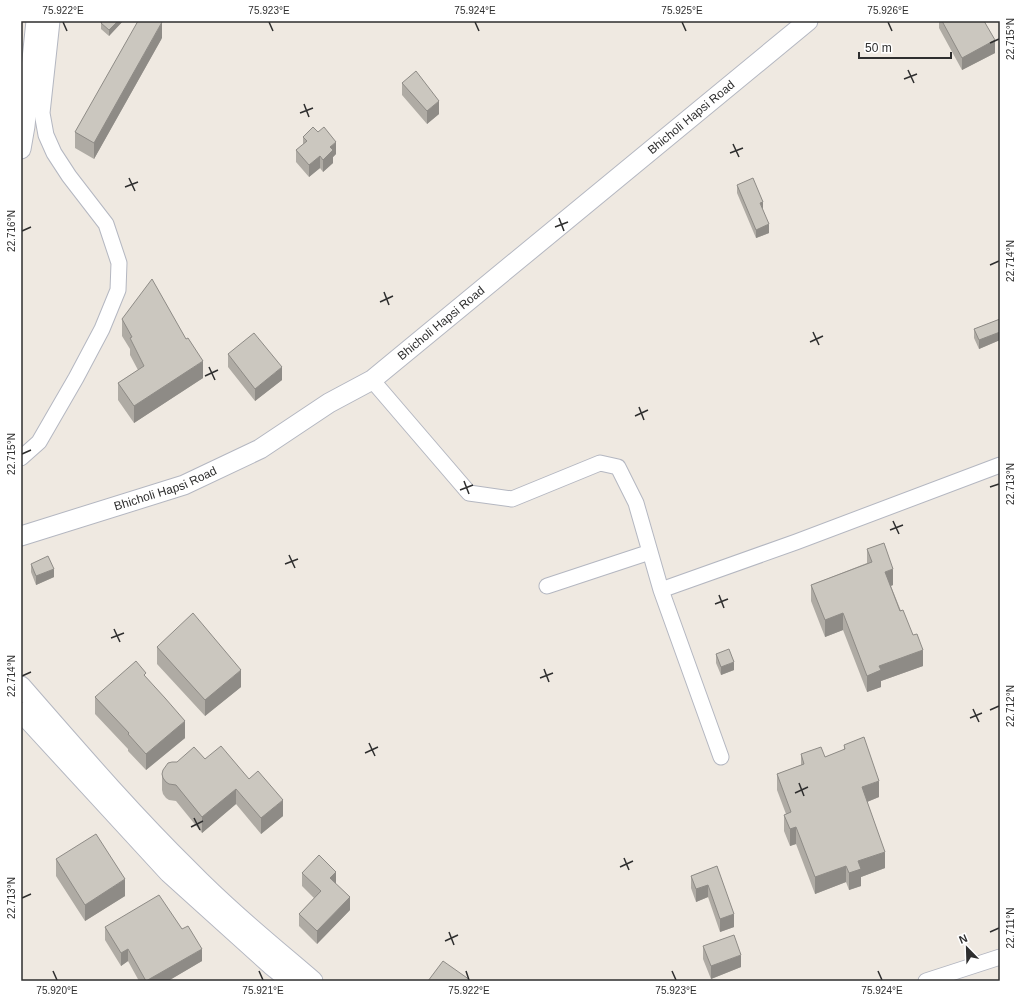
<svg xmlns="http://www.w3.org/2000/svg" width="1021" height="1002" font-family="Arial,sans-serif">
<style>
.lines{fill:none;stroke-linecap:round;stroke-linejoin:round}
.minor-casing{stroke:#b4b7c1;stroke-width:17}
.tertiary-casing{stroke:#b4b7c1;stroke-width:21}
.minor{stroke:#fff;stroke-width:15}
.tertiary{stroke:#fff;stroke-width:19}
.wall{fill:#afaba4}
.shaded-wall{fill:#8e8b86}
.building{fill:#cbc7bf;stroke:#8e8b86}
.ticks{fill:none;stroke:#2e2e2e;stroke-width:1.5}
.labels{text-anchor:middle;stroke-width:3;stroke-linejoin:round;paint-order:stroke}
.street-label{font-size:12px;fill:#2e2e2e;stroke:#fff}
.neatline{fill:none;stroke:#2e2e2e;stroke-width:1.5}
.ticks-label{font-size:10px;text-anchor:middle;fill:#2e2e2e}
</style>
<rect width="100%" height="100%" fill="#efe9e1"/>
<g class="lines">
<!-- minor casing -->
<g class="minor-casing">
<path id="minor" d="M 372,380 L 469,493 L 512,499 L 600,463 L 618,467 L 636,503 L 661,590 L 721,757
M 21,458 L 39,442 L 76,378 L 102,329 L 118,290 L 119,263 L 106,224 L 69,176 L 54,153 L 46,135 L 42,113 L 52,21
M 547,586 L 650,552
M 661,590 L 796,542 L 1000,465
M 926,981 L 1000,957"/>
</g>
<!-- tertiary casing -->
<g class="tertiary-casing">
<g id="tertiary">
<path d="M 21,149 L 25,126 L 36,21"/>
<path id="s1" d="M 21,536 L 184,485 L 260,449 L 329,403 L 372,380 L 808,21"/>
<path d="M 21,686 C 76,749 130,812 189,870 C 228,910 271,945 313,981"/>
<path d="M 21,712 L 169,873 L 271,965 L 291,981"/>
</g>
</g>
<!-- minor -->
<use href="#minor" class="minor"/>
<!-- tertiary -->
<use href="#tertiary" class="tertiary"/>
</g>
<!-- wall -->
<path class="wall" d="M 99,21 L 123,21 L 109,36 L 101,29 L 101,23 Z
M 939,21 L 984,21 L 995,53 L 962,70 L 939,28 Z
M 162,38 L 94,159 L 75,148 L 75,132 Z
M 402,83 L 439,114 L 427,124 L 402,95 Z
M 303,137 L 336,154 L 333,157 L 333,163 L 323,172 L 320,168 L 309,177 L 296,162 L 296,150 L 303,145 Z
M 737,185 L 763,210 L 769,233 L 756,238 L 737,193 Z
M 122,319 L 203,378 L 134,423 L 118,400 L 118,383 L 138,370 L 130,355 L 130,349 L 122,336 Z
M 1000,319 L 1000,340 L 979,349 L 974,338 L 974,329 Z
M 228,354 L 282,380 L 255,401 L 228,367 Z
M 867,549 L 893,585 L 891,586 L 923,666 L 881,681 L 881,687 L 867,692 L 843,630 L 825,637 L 811,601 L 811,585 L 867,563 Z
M 31,564 L 54,577 L 36,585 L 31,572 Z
M 157,647 L 241,687 L 205,716 L 157,664 Z
M 716,654 L 734,670 L 721,675 L 716,663 Z
M 146,678 L 185,738 L 146,770 L 128,751 L 128,749 L 95,714 L 95,697 Z
M 844,745 L 879,797 L 867,802 L 885,868 L 861,877 L 861,886 L 849,890 L 846,882 L 815,894 L 796,844 L 790,846 L 784,831 L 784,815 L 786,814 L 777,790 L 777,774 L 801,765 L 801,754 L 825,757 L 844,750 Z
M 205,759 L 249,779 L 283,816 L 261,834 L 236,804 L 202,833 L 176,801 L 169,800 L 166,798 L 163,794 L 162,790 L 162,774 L 177,762 Z
M 56,859 L 125,896 L 85,921 L 56,876 Z
M 717,866 L 734,927 L 720,932 L 708,897 L 696,902 L 691,888 L 691,876 Z
M 302,873 L 336,884 L 350,910 L 317,944 L 299,926 L 299,914 L 314,898 L 302,886 Z
M 105,927 L 202,961 L 168,981 L 139,981 L 128,961 L 121,966 L 105,940 Z
M 703,946 L 741,967 L 711,979 L 703,959 Z"/>
<!-- shaded-wall -->
<path class="shaded-wall" d="M 118,21 L 123,21 L 109,36 L 109,30 Z
M 162,22 L 162,38 L 94,159 L 94,143 Z
M 995,40 L 995,53 L 962,70 L 962,58 Z
M 439,101 L 439,114 L 427,124 L 427,111 Z
M 336,142 L 336,154 L 333,157 L 333,163 L 323,172 L 323,160 L 330,147 Z
M 320,156 L 320,168 L 309,177 L 309,165 Z
M 763,202 L 763,210 L 760,203 Z
M 769,224 L 769,233 L 756,238 L 756,230 Z
M 1000,332 L 1000,340 L 979,349 L 979,340 Z
M 203,361 L 203,378 L 134,423 L 134,406 Z
M 282,367 L 282,380 L 255,401 L 255,389 Z
M 54,569 L 54,577 L 36,585 L 36,576 Z
M 893,569 L 893,585 L 885,588 L 885,572 Z
M 843,613 L 843,630 L 825,637 L 825,620 Z
M 923,650 L 923,666 L 881,681 L 881,687 L 867,692 L 867,676 L 879,666 Z
M 734,662 L 734,670 L 721,675 L 721,667 Z
M 241,670 L 241,687 L 205,716 L 205,700 Z
M 185,721 L 185,738 L 146,770 L 146,754 Z
M 879,781 L 879,797 L 862,804 L 862,787 Z
M 236,789 L 236,804 L 202,833 L 202,817 Z
M 283,800 L 283,816 L 261,834 L 261,818 Z
M 796,827 L 796,844 L 790,846 L 790,829 Z
M 885,852 L 885,868 L 861,877 L 861,886 L 849,890 L 849,873 L 858,861 Z
M 846,866 L 846,882 L 815,894 L 815,877 Z
M 336,872 L 336,885 L 330,878 Z
M 125,879 L 125,896 L 85,921 L 85,905 Z
M 708,885 L 708,897 L 696,902 L 696,889 Z
M 350,897 L 350,910 L 317,944 L 317,931 Z
M 734,914 L 734,927 L 720,932 L 720,919 Z
M 128,949 L 128,961 L 121,966 L 121,953 Z
M 202,949 L 202,961 L 168,981 L 146,981 Z
M 741,955 L 741,967 L 711,979 L 711,966 Z"/>
<!-- building -->
<path class="building" d="M 103,21 L 118,21 L 109,30 L 101,23 Z
M 138,21 L 161,21 L 162,22 L 94,143 L 75,132 Z
M 942,21 L 984,21 L 995,40 L 962,58 Z
M 416,71 L 439,101 L 427,111 L 402,83 Z
M 313,127 L 318,132 L 324,127 L 336,142 L 330,147 L 333,150 L 323,160 L 320,156 L 309,165 L 296,150 L 307,141 L 303,137 Z
M 753,178 L 763,202 L 760,203 L 769,224 L 756,230 L 737,185 Z
M 152,279 L 186,339 L 188,338 L 203,361 L 134,406 L 118,383 L 144,366 L 130,338 L 132,337 L 122,319 Z
M 1000,319 L 1000,332 L 979,340 L 974,329 Z
M 254,333 L 282,367 L 255,389 L 228,354 Z
M 884,543 L 893,569 L 885,572 L 900,611 L 903,610 L 913,635 L 917,634 L 923,650 L 879,666 L 881,670 L 867,676 L 843,613 L 825,620 L 811,585 L 872,562 L 867,549 Z
M 48,556 L 54,569 L 36,576 L 31,564 Z
M 193,613 L 241,670 L 205,700 L 157,647 Z
M 729,649 L 734,662 L 721,667 L 716,654 Z
M 136,661 L 146,673 L 144,675 L 165,698 L 185,721 L 146,754 L 128,734 L 129,733 L 95,697 Z
M 864,737 L 879,781 L 862,787 L 885,852 L 858,861 L 861,869 L 849,873 L 846,866 L 815,877 L 796,827 L 790,829 L 784,815 L 791,812 L 777,774 L 804,764 L 801,754 L 821,747 L 825,757 L 845,749 L 844,745 Z
M 221,746 L 249,779 L 258,771 L 283,800 L 261,818 L 236,789 L 202,817 L 176,785 L 169,784 L 166,782 L 163,778 L 162,774 L 163,770 L 168,763 L 172,762 L 177,762 L 194,747 L 205,759 Z
M 96,834 L 125,879 L 85,905 L 56,859 Z
M 319,855 L 336,872 L 330,878 L 350,897 L 317,931 L 299,914 L 321,891 L 302,873 Z
M 717,866 L 734,914 L 720,919 L 708,885 L 696,889 L 691,876 Z
M 159,895 L 182,929 L 188,926 L 202,949 L 146,981 L 128,949 L 121,953 L 105,927 Z
M 734,935 L 741,955 L 711,966 L 703,946 Z
M 443,961 L 470,980 L 469,981 L 428,981 Z"/>
<!-- ticks -->
<path class="ticks" d="M 63,22 L 67,31M 269,22 L 273,31M 475,22 L 479,31M 682,22 L 686,31M 888,22 L 892,31M 990,43 L 999,39M 908,70 L 914,83M 904,79 L 917,74M 304,104 L 309,117M 300,113 L 313,108M 733,144 L 739,157M 730,153 L 743,148M 129,178 L 135,191M 125,187 L 138,182M 559,218 L 564,231M 555,227 L 568,222M 22,231 L 31,227M 990,265 L 999,261M 384,292 L 389,305M 380,302 L 393,296M 813,332 L 819,345M 810,342 L 823,336M 209,367 L 215,380M 205,376 L 218,370M 639,407 L 644,420M 635,416 L 648,410M 22,454 L 31,450M 464,481 L 469,494M 990,487 L 999,484M 460,490 L 473,485M 893,521 L 899,534M 890,530 L 903,525M 289,555 L 295,568M 285,564 L 298,559M 719,595 L 724,608M 715,604 L 728,599M 114,629 L 120,642M 111,638 L 124,633M 544,669 L 549,682M 22,676 L 31,672M 540,678 L 553,673M 973,709 L 979,722M 990,710 L 999,706M 970,718 L 982,713M 369,743 L 375,756M 365,753 L 378,747M 799,783 L 804,796M 795,793 L 808,787M 194,818 L 200,830M 191,827 L 203,821M 624,858 L 629,870M 620,867 L 633,861M 22,898 L 31,894M 449,932 L 454,945M 990,932 L 999,928M 445,941 L 458,935M 53,971 L 57,980M 259,971 L 263,980M 466,971 L 469,980M 672,971 L 676,980M 878,971 L 882,980"/>
<g class="labels">
<!-- street labels -->
<g class="street-label">
<text dy="4" stroke="none"><textPath href="#s1" startOffset="800">Bhicholi Hapsi Road</textPath></text>
<text dy="4" stroke="none"><textPath href="#s1" startOffset="476">Bhicholi Hapsi Road</textPath></text>
<text dy="4" stroke="none"><textPath href="#s1" startOffset="152">Bhicholi Hapsi Road</textPath></text>
</g>
</g>
<!-- border -->
<rect width="1021" height="1002" fill="none" stroke="#ffffff" stroke-width="44"/>
<!-- north arrow -->
<g transform="translate(967 948) rotate(337)" stroke="#ffffff" stroke-width="3" paint-order="stroke">
<path d="M0-3L7 15L0 10L-7 15Z" fill="#2e2e2e"/>
<text y="-6" font-size="11" font-weight="bold" text-anchor="middle" fill="#2e2e2e">N</text>
</g>
<!-- scale -->
<path d="M859 52v6h92v-6" fill="none" stroke="#2e2e2e" stroke-width="2"/>
<text x="865" y="52" font-size="12" fill="#2e2e2e" stroke="#ffffff" stroke-width="3" paint-order="stroke">50 m</text>
<rect x="22" y="22" width="977" height="958" class="neatline"/>
<g class="ticks-label">
<text x="63" y="14">75.922°E</text>
<text x="269" y="14">75.923°E</text>
<text x="475" y="14">75.924°E</text>
<text x="682" y="14">75.925°E</text>
<text x="888" y="14">75.926°E</text>
<text transform="translate(1010 39) rotate(-90)" y="4">22.715°N</text>
<text transform="translate(11 231) rotate(-90)" y="4">22.716°N</text>
<text transform="translate(1010 261) rotate(-90)" y="4">22.714°N</text>
<text transform="translate(11 454) rotate(-90)" y="4">22.715°N</text>
<text transform="translate(1010 484) rotate(-90)" y="4">22.713°N</text>
<text transform="translate(11 676) rotate(-90)" y="4">22.714°N</text>
<text transform="translate(1010 706) rotate(-90)" y="4">22.712°N</text>
<text transform="translate(11 898) rotate(-90)" y="4">22.713°N</text>
<text transform="translate(1010 928) rotate(-90)" y="4">22.711°N</text>
<text x="57" y="994">75.920°E</text>
<text x="263" y="994">75.921°E</text>
<text x="469" y="994">75.922°E</text>
<text x="676" y="994">75.923°E</text>
<text x="882" y="994">75.924°E</text>
</g>
</svg>
